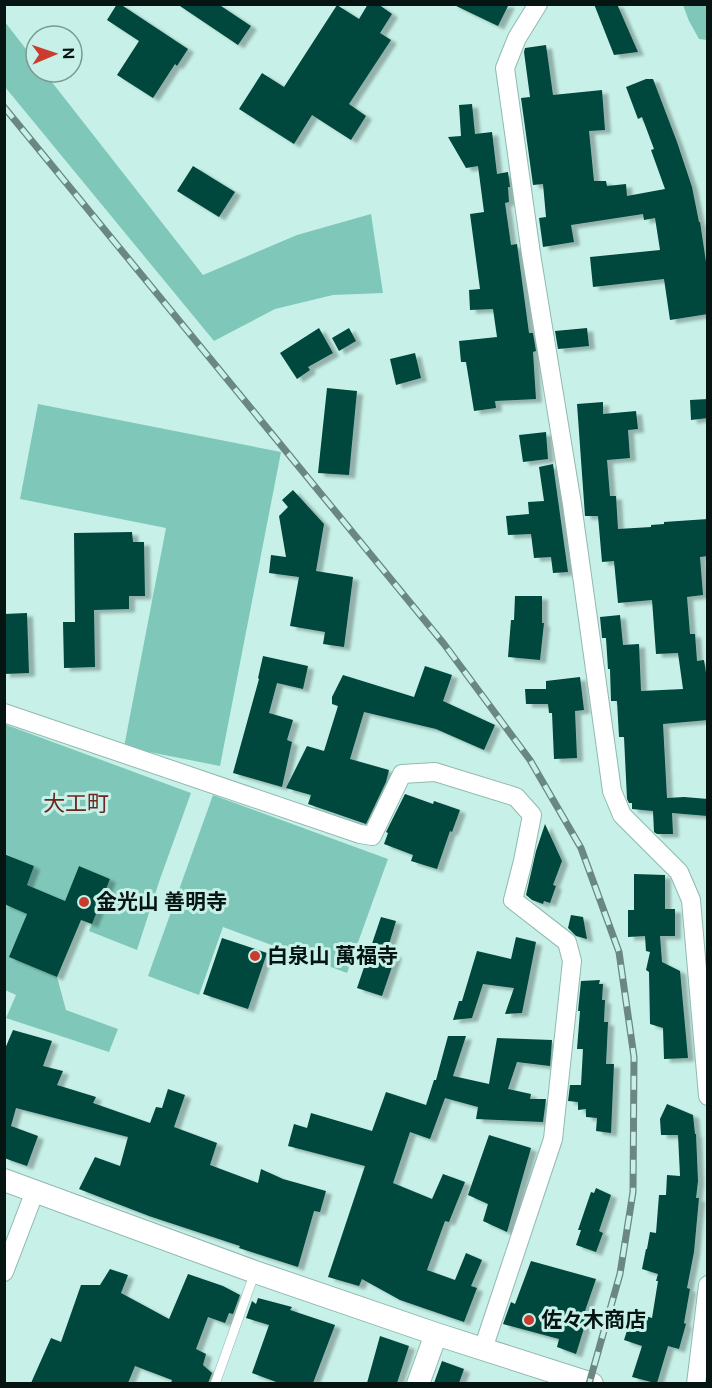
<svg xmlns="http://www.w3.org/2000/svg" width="712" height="1388" font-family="'DM Sans','Noto Sans JP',sans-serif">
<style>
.green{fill:#7fc8b9}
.building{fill:#00463c;filter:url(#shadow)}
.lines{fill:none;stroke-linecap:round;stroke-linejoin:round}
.service-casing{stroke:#90b9b0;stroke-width:10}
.minor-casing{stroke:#90b9b0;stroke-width:20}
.tertiary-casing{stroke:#90b9b0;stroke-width:24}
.service{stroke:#fff;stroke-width:9}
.minor{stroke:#fff;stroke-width:18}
.tertiary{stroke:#fff;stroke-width:22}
.rail-casing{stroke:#6a8781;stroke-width:7}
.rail{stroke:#c7f1e8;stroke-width:4.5;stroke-dasharray:14;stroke-linecap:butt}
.poi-dot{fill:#ca3d2e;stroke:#c7f1e8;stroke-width:2}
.labels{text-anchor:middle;stroke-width:6;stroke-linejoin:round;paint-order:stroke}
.poi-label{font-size:21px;font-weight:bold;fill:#061512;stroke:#c7f1e8;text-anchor:start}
.neighbourhood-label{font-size:22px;fill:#6c271f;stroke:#c7f1e8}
</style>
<defs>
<filter id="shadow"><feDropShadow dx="6" dy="3.5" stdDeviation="1.5" flood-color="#0004"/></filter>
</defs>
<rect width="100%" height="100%" fill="#c7f1e8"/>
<!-- green -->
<path class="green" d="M 683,5 L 707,5 L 707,40 L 699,39 L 689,21 Z
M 5,22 L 36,62 L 36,72 L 44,72 L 203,275 L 297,235 L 371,214 L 383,293 L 333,295 L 275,309 L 214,341 L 5,87 Z
M 38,404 L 281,452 L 220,766 L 124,747 L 166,528 L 20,499 Z
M 4,724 L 191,793 L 160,879 L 137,950 L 89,931 L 110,879 L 79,866 L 65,901 L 27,885 L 34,866 L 5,854 Z
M 213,795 L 388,859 L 347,973 L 223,927 L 199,995 L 148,976 Z
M 4,904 L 27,914 L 10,957 L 57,977 L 66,1010 L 118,1029 L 109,1052 L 6,1018 L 16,995 L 5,990 Z"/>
<!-- building -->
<path class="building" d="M 117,4 L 120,4 L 188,49 L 177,66 L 175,64 L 153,98 L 117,75 L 139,41 L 107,20 Z
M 177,4 L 218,4 L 251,26 L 238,45 Z
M 368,4 L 378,4 L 392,14 L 380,33 L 391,40 L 349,104 L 366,116 L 351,140 L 312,115 L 294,144 L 239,109 L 262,73 L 284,87 L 337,5 L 359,19 Z
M 452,4 L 509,4 L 498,26 Z
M 594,4 L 617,4 L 638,52 L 614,55 Z
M 546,45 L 553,95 L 602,90 L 605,130 L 589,131 L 594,181 L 606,181 L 607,186 L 626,184 L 627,196 L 665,189 L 651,150 L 654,149 L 642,117 L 638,119 L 626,87 L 646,79 L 653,79 L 677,142 L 692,187 L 699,222 L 700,222 L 708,275 L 708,314 L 670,320 L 664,279 L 593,287 L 590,257 L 660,250 L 655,218 L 644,220 L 643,214 L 571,225 L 574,242 L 543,247 L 539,218 L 546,217 L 543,184 L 533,185 L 521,98 L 530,97 L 524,52 L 525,48 Z
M 472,104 L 475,134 L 492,132 L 497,174 L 508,172 L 510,187 L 508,187 L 509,202 L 505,203 L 511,245 L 517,244 L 529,333 L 533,333 L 536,351 L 533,352 L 536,399 L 495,401 L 496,408 L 474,411 L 466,362 L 461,362 L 459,341 L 497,337 L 493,309 L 470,310 L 469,290 L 480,289 L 470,214 L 484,212 L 478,166 L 466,168 L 448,137 L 461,136 L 459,105 Z
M 193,166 L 235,192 L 219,217 L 177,191 Z
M 319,328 L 333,353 L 308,367 L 310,370 L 297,379 L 280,353 Z
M 349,328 L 356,341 L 339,351 L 332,338 Z
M 587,328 L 589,346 L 558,349 L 555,331 Z
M 415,353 L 421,378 L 396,385 L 390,359 Z
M 327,388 L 357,391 L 349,475 L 318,473 Z
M 708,399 L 708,418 L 691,420 L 690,400 Z
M 603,402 L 603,414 L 636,411 L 638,429 L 628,430 L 630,458 L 607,460 L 610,496 L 616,496 L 618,529 L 651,527 L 651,525 L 664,524 L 664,522 L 708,519 L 708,556 L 700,557 L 703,595 L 687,597 L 690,634 L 695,634 L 697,661 L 704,660 L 708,686 L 708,720 L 663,724 L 667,798 L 684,797 L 708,799 L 708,816 L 672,813 L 673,834 L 657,834 L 654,832 L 653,811 L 632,809 L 632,803 L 629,803 L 627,799 L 624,737 L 619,737 L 617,701 L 611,701 L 610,669 L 608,669 L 606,638 L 602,638 L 600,617 L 620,615 L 623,645 L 639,644 L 641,691 L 683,689 L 678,653 L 656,654 L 652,600 L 618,603 L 614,561 L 602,562 L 598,516 L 585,516 L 577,404 Z
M 546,432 L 548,459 L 523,462 L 519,435 Z
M 553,464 L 568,572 L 553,573 L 551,557 L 534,558 L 531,534 L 508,535 L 506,516 L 529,514 L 528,502 L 544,501 L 539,467 Z
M 293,490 L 324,524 L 316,571 L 353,577 L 344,647 L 323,644 L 325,632 L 290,626 L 299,577 L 269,573 L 271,555 L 286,557 L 279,516 L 288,507 L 282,500 Z
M 132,532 L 133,542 L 144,542 L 145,596 L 129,596 L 129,609 L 94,610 L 95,667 L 64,668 L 63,622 L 75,622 L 74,533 Z
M 515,596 L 542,596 L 542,623 L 544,623 L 540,660 L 508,657 L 511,620 L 514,620 Z
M 27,613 L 29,673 L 4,674 L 4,614 Z
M 263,656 L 308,666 L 303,689 L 277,683 L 269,713 L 293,720 L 287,740 L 292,742 L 282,787 L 233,773 L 259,679 L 258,678 Z
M 425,666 L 452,675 L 443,701 L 495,725 L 484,750 L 436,729 L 364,712 L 350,759 L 389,770 L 386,782 L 366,824 L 308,804 L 311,795 L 286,788 L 307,746 L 324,751 L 338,706 L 332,704 L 332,697 L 343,675 L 414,697 Z
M 580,677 L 584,710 L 575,711 L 577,758 L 554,759 L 552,713 L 549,713 L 548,704 L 526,704 L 525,689 L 546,689 L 546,681 Z
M 405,794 L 433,804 L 434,801 L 460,810 L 452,832 L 450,831 L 437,869 L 411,861 L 413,855 L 384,844 L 388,833 L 386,832 Z
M 545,824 L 562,861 L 553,885 L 556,886 L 550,903 L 544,901 L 543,904 L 532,900 L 526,895 L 536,851 Z
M 4,854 L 34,866 L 27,885 L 65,901 L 79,866 L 110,879 L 92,924 L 81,920 L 57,977 L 9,957 L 27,914 L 4,904 Z
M 634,874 L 665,875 L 665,909 L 675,909 L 675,936 L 660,936 L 662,962 L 680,971 L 688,1058 L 664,1059 L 663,1028 L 650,1024 L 649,972 L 646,970 L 650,952 L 646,951 L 645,936 L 628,937 L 628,910 L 634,910 Z
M 571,915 L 583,917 L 587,939 L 576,936 L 568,928 Z
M 381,917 L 396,921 L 387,951 L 396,955 L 382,996 L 357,988 Z
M 516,937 L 536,942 L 522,1013 L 505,1014 L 514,988 L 483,984 L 472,1018 L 453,1020 L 459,1001 L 462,1001 L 477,951 L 511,959 Z
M 222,938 L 267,953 L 248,1009 L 203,994 Z
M 600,980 L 599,984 L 603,984 L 602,1000 L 605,1000 L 604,1022 L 608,1022 L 606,1064 L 614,1064 L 611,1133 L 596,1131 L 597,1118 L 586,1117 L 586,1109 L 578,1110 L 578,1102 L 568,1101 L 570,1085 L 581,1085 L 583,1049 L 577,1049 L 580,1011 L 578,1011 L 581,981 Z
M 13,1030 L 52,1041 L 43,1066 L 63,1071 L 57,1085 L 96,1097 L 93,1103 L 150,1123 L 156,1107 L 162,1108 L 168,1089 L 185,1095 L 174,1127 L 217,1143 L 210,1165 L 258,1183 L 261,1169 L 283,1179 L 326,1191 L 320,1212 L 314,1211 L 298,1267 L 239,1248 L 240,1246 L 149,1216 L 79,1189 L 95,1157 L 120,1166 L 128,1137 L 16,1108 L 11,1126 L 38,1136 L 27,1166 L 4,1158 L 4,1051 Z
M 448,1036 L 466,1036 L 453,1076 L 489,1084 L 497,1038 L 552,1040 L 550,1066 L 517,1062 L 508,1089 L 531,1094 L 530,1099 L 546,1099 L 543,1122 L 476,1119 L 478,1107 L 445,1098 L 430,1139 L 410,1132 L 393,1183 L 432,1199 L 443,1174 L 465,1182 L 449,1222 L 445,1221 L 427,1270 L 455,1280 L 466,1253 L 482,1260 L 471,1286 L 477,1288 L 464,1322 L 400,1300 L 362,1279 L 359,1286 L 328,1277 L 365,1166 L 288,1146 L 294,1124 L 307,1128 L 311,1113 L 372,1131 L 386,1092 L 426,1105 L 434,1080 L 436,1080 Z
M 667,1104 L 693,1115 L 695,1134 L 696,1134 L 698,1181 L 696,1198 L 699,1198 L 694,1252 L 687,1288 L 690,1289 L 684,1323 L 686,1324 L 679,1349 L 668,1346 L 657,1383 L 655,1383 L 632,1377 L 642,1346 L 624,1340 L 633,1312 L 652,1318 L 658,1281 L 656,1281 L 658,1274 L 642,1269 L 646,1249 L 647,1249 L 650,1232 L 656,1233 L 659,1195 L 666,1195 L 667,1175 L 680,1176 L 678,1135 L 661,1135 L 660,1119 Z
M 489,1135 L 531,1148 L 507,1232 L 483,1221 L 488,1204 L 468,1195 Z
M 596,1188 L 611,1195 L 599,1231 L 603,1233 L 596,1252 L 576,1245 L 581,1230 L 578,1230 L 591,1192 L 594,1193 Z
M 531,1261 L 596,1279 L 585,1311 L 589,1312 L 576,1354 L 557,1347 L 559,1339 L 503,1324 L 511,1302 L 515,1304 Z
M 110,1269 L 128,1275 L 121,1293 L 169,1319 L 188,1274 L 223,1286 L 240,1295 L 233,1314 L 229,1313 L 225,1323 L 208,1317 L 196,1349 L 206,1354 L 203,1365 L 212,1373 L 208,1383 L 171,1383 L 172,1380 L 135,1366 L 128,1383 L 31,1383 L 51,1338 L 61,1342 L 81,1285 L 100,1285 Z
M 258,1298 L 292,1307 L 290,1310 L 335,1325 L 313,1383 L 279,1383 L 252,1373 L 269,1325 L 246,1318 L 252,1301 L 256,1304 Z
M 380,1336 L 409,1346 L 397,1383 L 367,1383 Z
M 442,1361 L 464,1369 L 459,1383 L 434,1383 Z"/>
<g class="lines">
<!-- service casing -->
<g class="service-casing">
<path id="service" d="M 215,1384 L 255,1272"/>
</g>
<!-- minor casing -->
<g class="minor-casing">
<path id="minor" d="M 538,4 L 517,38 L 505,68 L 531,254 L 572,504 L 612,791 L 622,815 L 679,872 L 691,900 L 708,1096
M 4,713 L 360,834 L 372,836 L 402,774 L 435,772 L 516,797 L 532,815 L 523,861 L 513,900 L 567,942 L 572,961 L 553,1139 L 483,1349
M 4,1272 L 35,1191
M 696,1384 L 708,1285"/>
</g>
<!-- tertiary casing -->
<g class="tertiary-casing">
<path id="tertiary" d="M 4,1180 L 255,1272 L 436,1334 L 592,1384
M 418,1384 L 436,1334"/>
</g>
<!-- service -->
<use href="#service" class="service"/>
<!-- minor -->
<use href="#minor" class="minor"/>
<!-- tertiary -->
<use href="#tertiary" class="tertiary"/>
<!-- rail casing -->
<g class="rail-casing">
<path id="rail" d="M 4,107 L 444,644 L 530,760 L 581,848 L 619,952 L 634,1057 L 633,1192 L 620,1274 L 589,1384"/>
</g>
<!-- rail -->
<use href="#rail" class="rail"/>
</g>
<!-- markers -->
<g class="poi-dot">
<circle cx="84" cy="902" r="6"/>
<circle cx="255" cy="956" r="6"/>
<circle cx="529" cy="1320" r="6"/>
</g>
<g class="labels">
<!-- poi labels -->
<g class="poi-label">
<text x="96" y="909">金光山 善明寺</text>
<text x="267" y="963">白泉山 萬福寺</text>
<text x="541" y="1327">佐々木商店</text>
</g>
<!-- neighbourhood labels -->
<g class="neighbourhood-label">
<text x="76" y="811">大工町</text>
</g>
</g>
<!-- border -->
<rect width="712" height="1388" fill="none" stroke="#061512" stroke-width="12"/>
<!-- north arrow -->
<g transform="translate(54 54) rotate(88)"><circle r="28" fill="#c7f1e8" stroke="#7a9992" stroke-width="1.5"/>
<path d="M0-4.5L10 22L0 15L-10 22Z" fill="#ca3d2e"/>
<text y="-9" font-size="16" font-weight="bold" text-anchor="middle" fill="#061512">N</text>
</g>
</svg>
